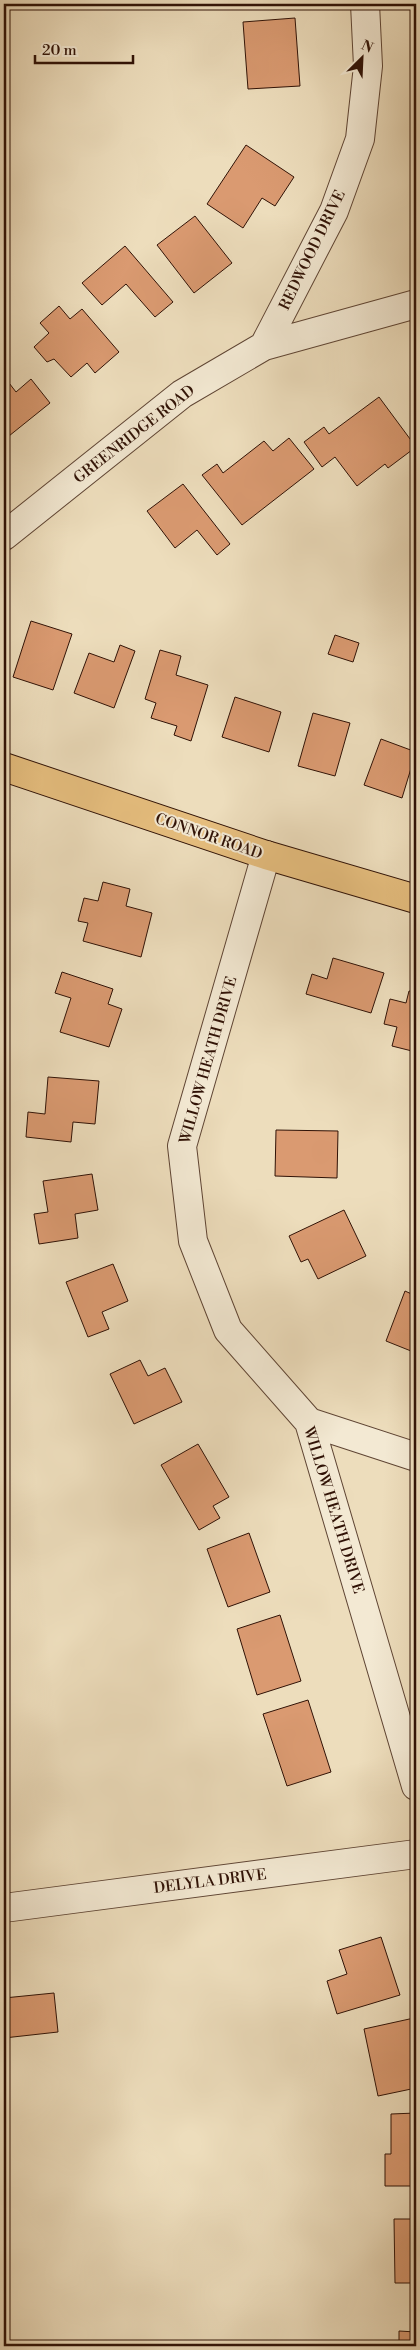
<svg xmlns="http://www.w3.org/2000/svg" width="420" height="2350" font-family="'Libre Bodoni',serif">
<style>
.building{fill:#da9a71;stroke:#301206}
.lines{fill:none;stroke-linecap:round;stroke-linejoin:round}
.minor-casing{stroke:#5f4534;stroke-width:30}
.major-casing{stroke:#301206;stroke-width:30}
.minor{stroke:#f3e9d3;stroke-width:28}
.major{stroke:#e6be7e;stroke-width:28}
.labels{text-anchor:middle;stroke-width:4;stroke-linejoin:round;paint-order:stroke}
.street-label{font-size:15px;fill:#301206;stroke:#f3e9d3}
</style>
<rect width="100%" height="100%" fill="#edddbc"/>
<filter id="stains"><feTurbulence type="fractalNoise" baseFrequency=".004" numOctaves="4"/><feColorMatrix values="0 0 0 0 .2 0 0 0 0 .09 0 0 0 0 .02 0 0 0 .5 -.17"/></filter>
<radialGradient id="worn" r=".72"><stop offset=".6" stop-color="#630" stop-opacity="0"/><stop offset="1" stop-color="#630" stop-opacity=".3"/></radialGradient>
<!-- building -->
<path class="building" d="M 295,18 L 300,86 L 248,89 L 243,22 Z
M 246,145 L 294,177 L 275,206 L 262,198 L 243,228 L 207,204 Z
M 195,216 L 232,263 L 194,293 L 157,245 Z
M 125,246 L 173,302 L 155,317 L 126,284 L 102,305 L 82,283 Z
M 59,306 L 70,319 L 82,309 L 119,352 L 95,373 L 87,363 L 71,377 L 54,359 L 47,362 L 34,347 L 49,333 L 40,323 Z
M 6,379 L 16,392 L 31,379 L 50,403 L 4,440 L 4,381 Z
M 379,397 L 416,447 L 388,468 L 385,464 L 357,486 L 335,457 L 322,467 L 304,442 L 324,427 L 329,434 Z
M 289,438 L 314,469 L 242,525 L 202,475 L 217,464 L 223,473 L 264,441 L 273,451 Z
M 183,484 L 230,544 L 217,555 L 197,530 L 175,548 L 147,511 Z
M 31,621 L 72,634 L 53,690 L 13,677 Z
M 335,635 L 359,643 L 353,662 L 328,654 Z
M 120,645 L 135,651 L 114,708 L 74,693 L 89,653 L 114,662 Z
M 160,650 L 181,656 L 176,675 L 208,685 L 191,741 L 174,735 L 177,726 L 151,718 L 156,703 L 145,699 Z
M 235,697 L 281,712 L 269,752 L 222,737 Z
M 313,713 L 350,723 L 335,776 L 298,766 Z
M 381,739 L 416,752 L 402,798 L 364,785 Z
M 103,882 L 130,889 L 126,906 L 152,913 L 141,957 L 83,941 L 88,923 L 78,921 L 84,898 L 98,901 Z
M 333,958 L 384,973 L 371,1013 L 306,994 L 312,974 L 327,979 Z
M 62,972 L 113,989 L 108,1004 L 122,1009 L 109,1047 L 60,1032 L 71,998 L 55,993 Z
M 409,991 L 416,992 L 416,1052 L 392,1046 L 397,1027 L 384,1024 L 390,999 L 406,1003 Z
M 48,1077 L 99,1081 L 95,1124 L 73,1122 L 71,1142 L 26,1137 L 28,1112 L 45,1114 Z
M 276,1130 L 338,1131 L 337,1178 L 275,1176 Z
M 92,1174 L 98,1210 L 75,1214 L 78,1238 L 39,1244 L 34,1214 L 48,1212 L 43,1181 Z
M 344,1210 L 366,1256 L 318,1279 L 308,1259 L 301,1262 L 289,1236 Z
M 113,1264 L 128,1301 L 102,1312 L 109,1329 L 88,1337 L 66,1282 Z
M 405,1291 L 416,1296 L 416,1353 L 386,1341 Z
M 140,1360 L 148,1376 L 165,1368 L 182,1402 L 134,1424 L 110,1374 Z
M 198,1444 L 229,1497 L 213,1506 L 220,1518 L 199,1530 L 161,1465 Z
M 249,1533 L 270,1592 L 228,1607 L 207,1549 Z
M 280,1615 L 301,1681 L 257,1695 L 237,1629 Z
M 308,1700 L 331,1772 L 287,1786 L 263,1714 Z
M 381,1937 L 400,1995 L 337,2014 L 327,1981 L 347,1974 L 339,1950 Z
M 54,1993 L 58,2032 L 4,2038 L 4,1998 Z
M 414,2018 L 416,2029 L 416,2088 L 378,2096 L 364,2029 Z
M 416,2113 L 416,2186 L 385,2186 L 385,2154 L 391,2154 L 391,2114 Z
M 394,2219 L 416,2219 L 416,2283 L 395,2283 Z
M 399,2331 L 416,2332 L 416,2346 L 399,2346 Z"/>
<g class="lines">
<!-- minor casing -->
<g class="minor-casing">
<path id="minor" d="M 264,346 L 334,211 L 360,139 L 368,66 L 365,4
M 4,536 L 182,394 L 264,346 L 416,304
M 266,855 L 182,1146 L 193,1241 L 228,1330 L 309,1422 L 416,1786
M 309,1422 L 416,1457
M 4,1908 L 416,1854"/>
</g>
<!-- major casing -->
<g class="major-casing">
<path id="major" d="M 4,767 L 266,855 L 416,899"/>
</g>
<!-- minor -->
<use href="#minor" class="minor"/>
<!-- major -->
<use href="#major" class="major"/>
</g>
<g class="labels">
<!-- street labels -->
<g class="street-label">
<text transform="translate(312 250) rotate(-64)" y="5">REDWOOD DRIVE</text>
<text transform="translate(134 434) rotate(-38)" y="5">GREENRIDGE ROAD</text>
<text transform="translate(209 836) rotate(19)" y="5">CONNOR ROAD</text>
<text transform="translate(208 1060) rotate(-74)" y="5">WILLOW HEATH DRIVE</text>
<text transform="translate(334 1510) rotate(73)" y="5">WILLOW HEATH DRIVE</text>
<text transform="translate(210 1881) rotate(-7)" y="5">DELYLA DRIVE</text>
</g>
</g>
<!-- margin -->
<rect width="420" height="2350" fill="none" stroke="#edddbc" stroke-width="20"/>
<rect x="5" y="5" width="410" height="2340" fill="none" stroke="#301206" stroke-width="2.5"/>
<rect x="10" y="10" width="400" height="2330" fill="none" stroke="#301206"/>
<!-- north arrow -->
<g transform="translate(362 58) rotate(24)" stroke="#f3e9d3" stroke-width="4" paint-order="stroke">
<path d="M0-4L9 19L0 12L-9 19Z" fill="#301206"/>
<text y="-8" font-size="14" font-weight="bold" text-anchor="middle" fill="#301206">N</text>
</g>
<!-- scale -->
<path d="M35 55v8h98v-8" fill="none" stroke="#301206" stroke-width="2.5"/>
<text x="42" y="55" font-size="15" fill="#301206" stroke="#f3e9d3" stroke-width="4" paint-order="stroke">20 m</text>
<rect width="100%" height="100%" filter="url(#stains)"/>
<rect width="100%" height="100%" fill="url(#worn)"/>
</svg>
